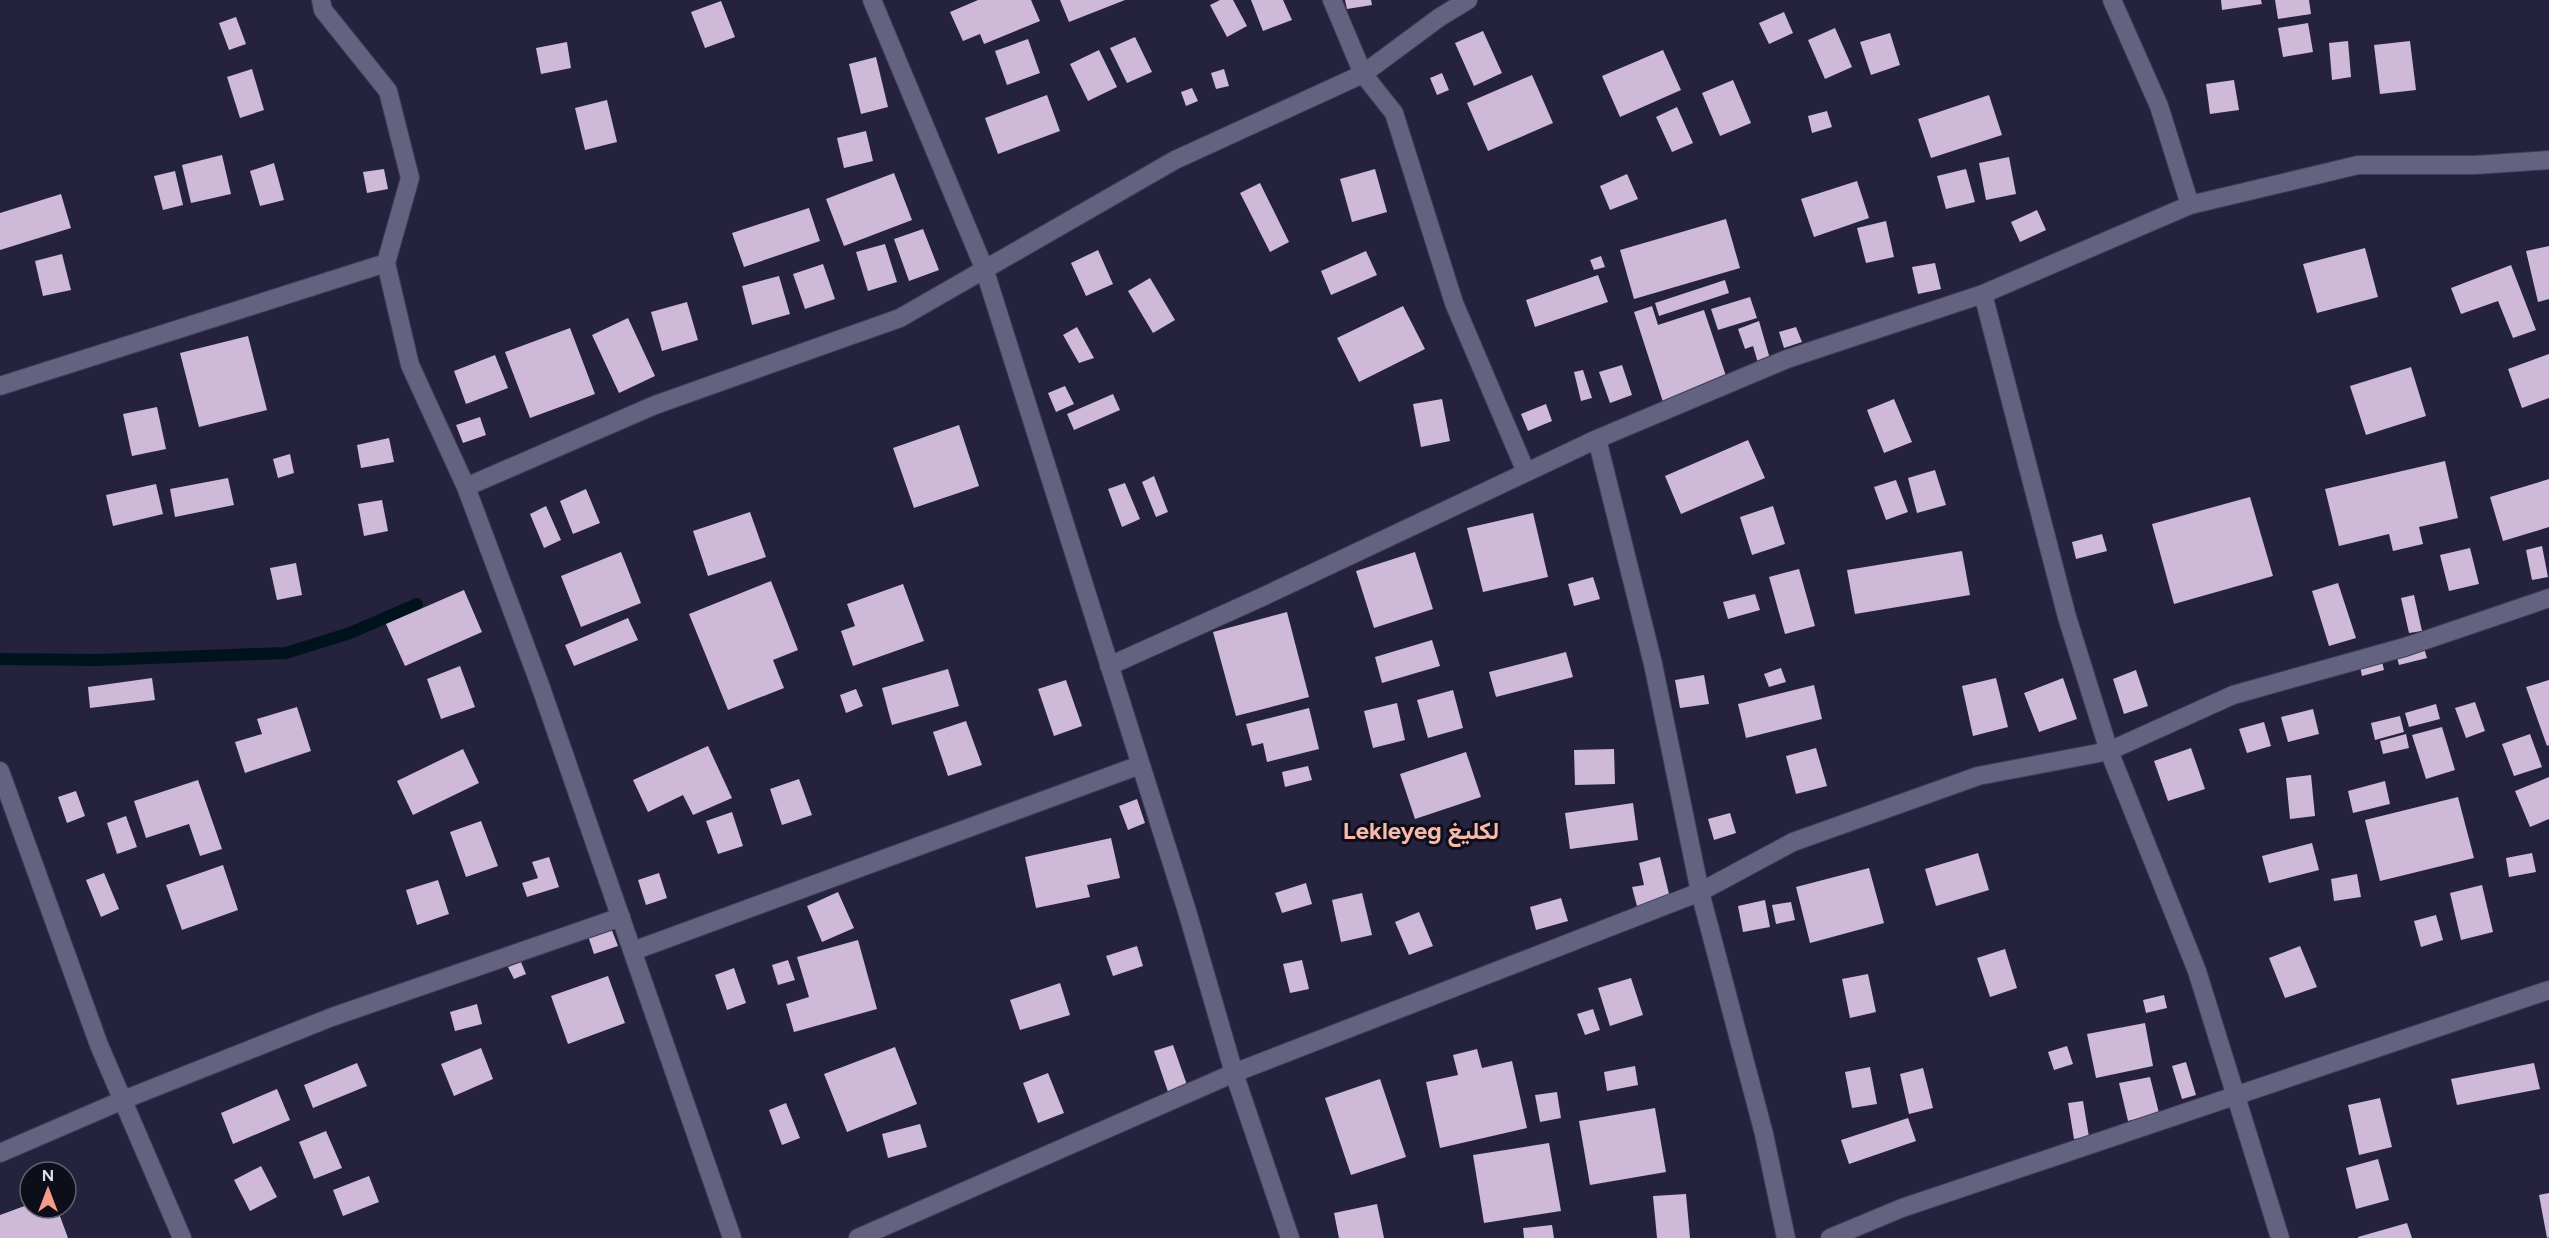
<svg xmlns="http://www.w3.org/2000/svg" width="2549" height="1238" font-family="Figtree,Vazirmatn,sans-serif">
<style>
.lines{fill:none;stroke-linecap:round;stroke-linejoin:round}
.stream{stroke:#00131c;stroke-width:12}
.building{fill:#ceb9d9}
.minor-casing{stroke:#403e54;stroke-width:20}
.minor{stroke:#636281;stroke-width:18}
.labels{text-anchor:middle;stroke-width:6;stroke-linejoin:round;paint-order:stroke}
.district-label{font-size:24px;font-weight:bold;fill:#f9b8a8;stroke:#0e0e1a}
</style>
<rect width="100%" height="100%" fill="#25223d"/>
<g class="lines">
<!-- stream -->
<path class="stream" d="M 0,659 L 97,660 L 286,653 L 350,633 L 417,604"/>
</g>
<!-- building -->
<path class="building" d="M 978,0 L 1031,0 L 1040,21 L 984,44 L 980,34 L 963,41 L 950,12 Z
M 1060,0 L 1125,0 L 1069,22 Z
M 1220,0 L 1233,0 L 1247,26 L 1227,37 L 1210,5 Z
M 1251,0 L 1283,0 L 1292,20 L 1263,31 Z
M 1345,0 L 1371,0 L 1372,5 L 1347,9 Z
M 2221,0 L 2261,0 L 2262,4 L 2222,10 Z
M 2275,0 L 2309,0 L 2311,14 L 2278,19 Z
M 721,1 L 735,37 L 705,48 L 691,12 Z
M 1784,12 L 1793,33 L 1769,44 L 1759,23 Z
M 236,17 L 246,44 L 229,50 L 219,23 Z
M 2308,23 L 2313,52 L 2283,57 L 2278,28 Z
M 1835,28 L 1852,67 L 1825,79 L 1808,40 Z
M 1483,31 L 1502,73 L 1474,86 L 1455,43 Z
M 1890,33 L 1900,65 L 1871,75 L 1860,42 Z
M 1135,37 L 1152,72 L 1127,83 L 1110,48 Z
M 1028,39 L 1040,73 L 1007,85 L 995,51 Z
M 2348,41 L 2351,77 L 2332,80 L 2329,43 Z
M 2410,41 L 2416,90 L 2380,94 L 2374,45 Z
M 567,42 L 571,68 L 541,74 L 536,48 Z
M 1099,50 L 1117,87 L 1088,101 L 1070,64 Z
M 1663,50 L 1681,90 L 1620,117 L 1602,76 Z
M 876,57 L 888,107 L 861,114 L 849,64 Z
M 252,69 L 264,110 L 240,118 L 227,77 Z
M 1224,69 L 1229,86 L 1216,89 L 1211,73 Z
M 1442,73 L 1449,90 L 1437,95 L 1430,78 Z
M 1532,75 L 1553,123 L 1488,151 L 1467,103 Z
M 1733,80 L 1751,123 L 1720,136 L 1702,93 Z
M 2234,80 L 2239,110 L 2210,114 L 2206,84 Z
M 1192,88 L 1198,101 L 1186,106 L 1181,92 Z
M 1047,95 L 1060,131 L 998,154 L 985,118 Z
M 1989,95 L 2002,135 L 1931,158 L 1918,119 Z
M 607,100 L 617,142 L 585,150 L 575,108 Z
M 1677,107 L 1693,143 L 1672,152 L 1656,117 Z
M 1827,111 L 1832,127 L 1812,133 L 1808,116 Z
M 866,131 L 873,161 L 844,168 L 837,138 Z
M 222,155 L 231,194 L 191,203 L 182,165 Z
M 2009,157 L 2016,194 L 1986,200 L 1979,163 Z
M 274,163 L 284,200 L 260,206 L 250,171 Z
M 384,169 L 388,189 L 367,193 L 363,172 Z
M 1375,169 L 1387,212 L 1352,222 L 1340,179 Z
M 1966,169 L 1975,202 L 1946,209 L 1937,176 Z
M 175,171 L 183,205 L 163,210 L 154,176 Z
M 894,173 L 912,220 L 844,246 L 826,199 Z
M 1627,174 L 1638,199 L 1610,210 L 1600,186 Z
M 1857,181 L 1869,218 L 1814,237 L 1801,199 Z
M 1260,183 L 1289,242 L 1270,252 L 1240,193 Z
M 61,194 L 71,228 L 0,250 L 0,213 Z
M 809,208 L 820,241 L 744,267 L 732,233 Z
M 2037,210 L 2046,230 L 2020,242 L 2011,222 Z
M 1726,219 L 1740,268 L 1634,299 L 1620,250 Z
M 1886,221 L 1894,257 L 1866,263 L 1857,228 Z
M 923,229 L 939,270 L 909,281 L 894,239 Z
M 885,244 L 897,282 L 868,291 L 856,252 Z
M 2549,246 L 2549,299 L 2538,302 L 2526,251 Z
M 2365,248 L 2378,297 L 2317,313 L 2303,264 Z
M 1098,250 L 1113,284 L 1086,296 L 1071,263 Z
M 1366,251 L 1377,275 L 1331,295 L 1321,271 Z
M 62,254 L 71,290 L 43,296 L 35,261 Z
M 1601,256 L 1605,267 L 1594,270 L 1590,260 Z
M 1935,263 L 1941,289 L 1918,294 L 1912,267 Z
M 823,264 L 835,299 L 805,309 L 793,274 Z
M 2511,265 L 2536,330 L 2513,338 L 2498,301 L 2461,314 L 2451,288 Z
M 1598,275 L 1608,302 L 1535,327 L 1526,300 Z
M 779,276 L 790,314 L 752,325 L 742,286 Z
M 1150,278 L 1175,320 L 1153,333 L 1128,291 Z
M 1725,280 L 1729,293 L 1659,316 L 1655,303 Z
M 1750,297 L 1757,318 L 1718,330 L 1711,309 Z
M 687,302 L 698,340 L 662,351 L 651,312 Z
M 1403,306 L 1425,349 L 1359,382 L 1337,338 Z
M 1652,306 L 1658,325 L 1704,310 L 1728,382 L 1663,402 L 1634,312 Z
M 628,318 L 655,376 L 619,393 L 592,335 Z
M 1759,321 L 1770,359 L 1758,363 L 1753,346 L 1745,349 L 1738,329 Z
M 1077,327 L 1094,358 L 1079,363 L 1063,335 Z
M 1796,327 L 1802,342 L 1784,348 L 1779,332 Z
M 570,328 L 595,394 L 530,418 L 505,352 Z
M 248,336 L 267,410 L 199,427 L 180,353 Z
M 2549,354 L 2549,398 L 2522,408 L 2508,369 Z
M 495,355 L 508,388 L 466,404 L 454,371 Z
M 1622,365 L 1632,395 L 1610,403 L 1599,372 Z
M 2411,367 L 2426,416 L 2366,435 L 2350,386 Z
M 1583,370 L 1592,398 L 1581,401 L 1574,372 Z
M 1065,386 L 1074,404 L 1056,412 L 1048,393 Z
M 1113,394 L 1120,410 L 1074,430 L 1067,414 Z
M 1442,399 L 1450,441 L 1421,447 L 1413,404 Z
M 1894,399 L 1912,442 L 1884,453 L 1867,410 Z
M 1546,404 L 1552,421 L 1528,431 L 1521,414 Z
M 157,407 L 166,449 L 132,456 L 123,414 Z
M 480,417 L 486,435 L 463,443 L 456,425 Z
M 959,425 L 979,486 L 914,508 L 893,448 Z
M 389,438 L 394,462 L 361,468 L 357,445 Z
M 1748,440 L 1765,478 L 1681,514 L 1665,476 Z
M 290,454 L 294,473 L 278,478 L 273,459 Z
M 2445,461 L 2458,518 L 2419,527 L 2423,544 L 2393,551 L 2389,534 L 2339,546 L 2325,489 Z
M 1935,470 L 1946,505 L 1917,513 L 1908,478 Z
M 1154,476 L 1168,512 L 1156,517 L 1142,482 Z
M 228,478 L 234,505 L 175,517 L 170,489 Z
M 2549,479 L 2549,527 L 2503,541 L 2490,497 Z
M 1896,480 L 1908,512 L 1886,520 L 1874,487 Z
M 1125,483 L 1140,519 L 1122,527 L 1108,489 Z
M 156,484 L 163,514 L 113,526 L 106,495 Z
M 586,489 L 600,523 L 573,534 L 560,501 Z
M 2250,497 L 2273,576 L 2174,604 L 2152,524 Z
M 382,500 L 388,531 L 364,536 L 358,504 Z
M 546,506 L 561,540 L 544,548 L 530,514 Z
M 1773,506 L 1785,544 L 1752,555 L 1740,517 Z
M 750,512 L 766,557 L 708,576 L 693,531 Z
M 1533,513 L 1548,577 L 1483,592 L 1467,528 Z
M 2102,534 L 2107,551 L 2076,559 L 2072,542 Z
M 2542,546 L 2548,577 L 2532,580 L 2526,550 Z
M 2470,548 L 2479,584 L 2449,591 L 2440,555 Z
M 1962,551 L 1970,595 L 1855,614 L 1847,570 Z
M 621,552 L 641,603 L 581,627 L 561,576 Z
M 1415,552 L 1433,609 L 1374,628 L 1356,571 Z
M 296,563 L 302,595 L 277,600 L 270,568 Z
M 1799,569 L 1815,626 L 1785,634 L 1769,577 Z
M 1593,577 L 1600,599 L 1574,606 L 1568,584 Z
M 771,581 L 798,650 L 773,660 L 784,688 L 728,710 L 689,614 Z
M 2338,583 L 2356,638 L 2329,646 L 2312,591 Z
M 903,584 L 924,641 L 853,666 L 841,631 L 855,626 L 847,604 Z
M 464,590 L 482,632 L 405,666 L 386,624 Z
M 1755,594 L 1760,610 L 1728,619 L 1723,602 Z
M 2414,595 L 2422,631 L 2409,633 L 2401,598 Z
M 1287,612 L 1309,697 L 1236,716 L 1213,632 Z
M 628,618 L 638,640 L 574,666 L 565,645 Z
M 1432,640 L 1440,666 L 1382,683 L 1375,657 Z
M 2424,648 L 2427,658 L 2399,665 L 2396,654 Z
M 1566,652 L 1573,677 L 1496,697 L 1489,672 Z
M 2381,657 L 2384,670 L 2362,676 L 2359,662 Z
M 460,666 L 475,707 L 441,719 L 427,679 Z
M 1781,668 L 1786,682 L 1769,687 L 1764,674 Z
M 948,669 L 959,706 L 892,725 L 882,688 Z
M 2136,670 L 2148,706 L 2124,714 L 2113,679 Z
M 1704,675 L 1709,704 L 1680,708 L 1675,680 Z
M 152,678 L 155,700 L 90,708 L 88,687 Z
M 1996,678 L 2008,727 L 1973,736 L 1962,686 Z
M 2063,678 L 2077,719 L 2039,732 L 2024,693 Z
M 1066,680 L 1082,726 L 1054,736 L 1038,689 Z
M 2549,680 L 2549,745 L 2547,746 L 2526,687 Z
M 1814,685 L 1822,719 L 1746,738 L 1738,704 Z
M 856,689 L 863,706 L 846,713 L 840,695 Z
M 1453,690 L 1463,728 L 1428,738 L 1417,700 Z
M 2475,702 L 2485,731 L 2466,738 L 2455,708 Z
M 1397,703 L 1405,740 L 1373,748 L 1364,711 Z
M 2436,704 L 2440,719 L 2409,727 L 2405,713 Z
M 297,707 L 311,751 L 245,773 L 235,742 L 262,734 L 257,719 Z
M 1309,708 L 1319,749 L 1267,762 L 1263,743 L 1252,746 L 1246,724 Z
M 2313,709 L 2319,734 L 2288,742 L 2281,717 Z
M 2400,716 L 2404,732 L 2375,740 L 2371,723 Z
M 966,721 L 982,765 L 948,776 L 933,732 Z
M 2264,722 L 2271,746 L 2247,753 L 2239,729 Z
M 2442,727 L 2455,770 L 2426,779 L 2412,735 Z
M 2406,734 L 2409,748 L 2383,754 L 2380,741 Z
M 2530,734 L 2542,767 L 2514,776 L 2502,744 Z
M 708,746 L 732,798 L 693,815 L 683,795 L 648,812 L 633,780 Z
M 1816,748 L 1827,786 L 1796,794 L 1786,756 Z
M 2191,748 L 2205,789 L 2168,801 L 2154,761 Z
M 463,749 L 479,783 L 413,815 L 397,781 Z
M 1614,749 L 1615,784 L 1575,785 L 1574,750 Z
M 1466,752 L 1481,797 L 1415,819 L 1400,774 Z
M 1308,766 L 1312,780 L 1285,787 L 1282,772 Z
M 2311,775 L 2315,816 L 2290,819 L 2286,778 Z
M 2549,777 L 2549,819 L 2530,827 L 2515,791 Z
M 799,779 L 812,815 L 782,825 L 770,789 Z
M 198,780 L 222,849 L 200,856 L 189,824 L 146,838 L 134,801 Z
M 2385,781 L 2390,804 L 2353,813 L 2348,791 Z
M 76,791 L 85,816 L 67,823 L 58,797 Z
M 2458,797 L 2474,858 L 2380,881 L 2365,820 Z
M 1137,799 L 1145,823 L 1128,830 L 1119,806 Z
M 1633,803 L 1638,840 L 1570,849 L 1565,813 Z
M 732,812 L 743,846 L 718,854 L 706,821 Z
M 1730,813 L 1736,833 L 1714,840 L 1708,819 Z
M 126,816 L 137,847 L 117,854 L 107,823 Z
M 481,821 L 498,866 L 466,877 L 450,832 Z
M 1111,838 L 1120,878 L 1087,885 L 1090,897 L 1036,908 L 1025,857 Z
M 2312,843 L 2319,870 L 2269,883 L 2262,856 Z
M 1978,853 L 1989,890 L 1936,906 L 1925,869 Z
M 2532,853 L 2536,872 L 2509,877 L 2506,858 Z
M 549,857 L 559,887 L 527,897 L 522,883 L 538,878 L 532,862 Z
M 1660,857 L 1671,902 L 1638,910 L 1632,887 L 1644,885 L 1639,863 Z
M 223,865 L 238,910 L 182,930 L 166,885 Z
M 1869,868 L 1884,923 L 1810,943 L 1796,887 Z
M 104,873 L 119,909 L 101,917 L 86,880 Z
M 659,873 L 667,898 L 646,905 L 638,880 Z
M 2357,874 L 2361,897 L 2334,901 L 2331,879 Z
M 438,880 L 449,914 L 417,925 L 406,890 Z
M 1306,883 L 1312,904 L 1282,913 L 1275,893 Z
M 2482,885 L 2493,932 L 2461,940 L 2450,893 Z
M 838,892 L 854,928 L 822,942 L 807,906 Z
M 1362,893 L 1372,935 L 1341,942 L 1332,900 Z
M 1561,898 L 1568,921 L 1536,930 L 1530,907 Z
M 1765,900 L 1770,927 L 1743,932 L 1738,906 Z
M 1791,902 L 1795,920 L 1776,924 L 1772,905 Z
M 1419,912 L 1433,946 L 1409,955 L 1395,922 Z
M 2436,915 L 2443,940 L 2421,947 L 2414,921 Z
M 611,928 L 618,946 L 594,954 L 588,936 Z
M 858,940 L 877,1009 L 794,1032 L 786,1004 L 809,997 L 797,957 Z
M 1137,946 L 1143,966 L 1113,976 L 1106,956 Z
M 2300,946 L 2317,987 L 2285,998 L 2269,958 Z
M 2005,949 L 2017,988 L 1990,997 L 1977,958 Z
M 788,960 L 795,980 L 778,985 L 772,965 Z
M 1302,960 L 1309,989 L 1290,993 L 1283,964 Z
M 521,962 L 526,974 L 514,979 L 508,967 Z
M 734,968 L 746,1003 L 727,1010 L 715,975 Z
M 1868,974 L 1876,1012 L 1850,1018 L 1842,979 Z
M 608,976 L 625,1023 L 568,1044 L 551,996 Z
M 1631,978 L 1643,1015 L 1610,1026 L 1598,988 Z
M 1060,983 L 1070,1015 L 1020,1030 L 1010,1000 Z
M 2164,995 L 2167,1008 L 2146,1013 L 2143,1000 Z
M 477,1004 L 482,1024 L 455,1031 L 450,1012 Z
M 1593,1009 L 1600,1030 L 1585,1035 L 1577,1014 Z
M 2145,1023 L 2153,1066 L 2096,1078 L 2087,1034 Z
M 1173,1045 L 1187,1085 L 1168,1092 L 1154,1051 Z
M 2067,1046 L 2073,1064 L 2054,1070 L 2048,1052 Z
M 895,1047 L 917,1104 L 847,1132 L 824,1074 Z
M 481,1048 L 493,1079 L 454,1096 L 441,1064 Z
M 1477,1049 L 1482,1068 L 1512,1061 L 1527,1128 L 1440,1148 L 1426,1082 L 1458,1075 L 1453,1055 Z
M 2186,1062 L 2196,1095 L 2182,1099 L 2172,1066 Z
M 357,1063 L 367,1086 L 313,1108 L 304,1085 Z
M 2534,1063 L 2540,1089 L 2457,1105 L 2451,1079 Z
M 1635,1066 L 1638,1085 L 1607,1091 L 1604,1072 Z
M 1870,1067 L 1877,1104 L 1852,1108 L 1845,1072 Z
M 1923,1068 L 1933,1108 L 1909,1114 L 1900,1074 Z
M 1048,1073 L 1064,1113 L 1038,1123 L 1023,1083 Z
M 2150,1077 L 2159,1113 L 2128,1121 L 2119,1083 Z
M 1380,1079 L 1406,1157 L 1351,1175 L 1325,1098 Z
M 277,1089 L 290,1120 L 233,1144 L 221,1113 Z
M 1557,1092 L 1561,1118 L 1540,1122 L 1535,1095 Z
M 2380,1098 L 2392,1147 L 2359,1155 L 2348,1105 Z
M 2083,1101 L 2089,1137 L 2074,1139 L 2068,1103 Z
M 786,1103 L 800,1138 L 782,1145 L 769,1110 Z
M 1655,1108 L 1666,1172 L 1590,1185 L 1579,1121 Z
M 1908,1118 L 1916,1141 L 1849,1164 L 1841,1140 Z
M 920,1124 L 927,1147 L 888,1158 L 882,1134 Z
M 326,1131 L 342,1168 L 314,1179 L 299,1142 Z
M 1549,1143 L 1561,1211 L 1484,1223 L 1473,1155 Z
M 2378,1159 L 2389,1200 L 2356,1209 L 2346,1168 Z
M 261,1166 L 277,1197 L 250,1211 L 234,1180 Z
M 369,1176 L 379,1202 L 343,1216 L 333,1190 Z
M 2549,1193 L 2549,1237 L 2547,1238 L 2539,1195 Z
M 1686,1194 L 1690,1238 L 1657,1238 L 1653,1196 Z
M 30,1204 L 30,1208 L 57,1208 L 68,1238 L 0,1238 L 0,1215 Z
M 1377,1204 L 1384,1238 L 1339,1238 L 1334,1213 Z
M 2407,1223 L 2412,1238 L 2358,1238 L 2358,1237 Z
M 1552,1225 L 1554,1238 L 1524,1238 L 1523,1228 Z"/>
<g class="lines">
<!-- minor casing -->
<g class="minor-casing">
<path id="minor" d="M 321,0 L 323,10 L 388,91 L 410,178 L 386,263 L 410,365 L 466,487 L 540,685 L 732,1238
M 872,0 L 984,268 L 1187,911 L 1234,1073 L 1290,1238
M 1332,0 L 1363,74 L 1394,113 L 1454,303 L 1526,472
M 2112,0 L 2159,106 L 2190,205
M 1983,294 L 2067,617 L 2109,751 L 2197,971 L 2280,1238
M 0,386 L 386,263
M 1597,439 L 1653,664 L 1700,892 L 1764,1134 L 1786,1238
M 466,487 L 655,405 L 900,318 L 1175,160 L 1363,74 L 1440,17 L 1468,0
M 1109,666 L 1260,598 L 1597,439 L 1787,359 L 1983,294 L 2190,205 L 2358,165 L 2475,165 L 2549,160
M 0,771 L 99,1045 L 182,1238
M 633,951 L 1140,765
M 0,1153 L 123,1100 L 332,1017 L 621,917
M 858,1238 L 1234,1073 L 1700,892 L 1793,842 L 1978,776 L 2109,751 L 2233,695 L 2405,647 L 2549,598
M 1830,1238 L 1902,1208 L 2549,990"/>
</g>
<!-- minor -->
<use href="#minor" class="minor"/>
</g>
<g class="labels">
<!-- district labels -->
<g class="district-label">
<text x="1421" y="839">Lekleyeg لكليغ</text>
</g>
</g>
<!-- north arrow -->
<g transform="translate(48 1190)"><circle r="28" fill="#0e0e1a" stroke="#626170" stroke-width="1.5"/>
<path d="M0-4.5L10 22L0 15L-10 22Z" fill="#f49e8a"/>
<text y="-9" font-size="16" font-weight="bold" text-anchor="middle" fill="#dfdef1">N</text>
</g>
</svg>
